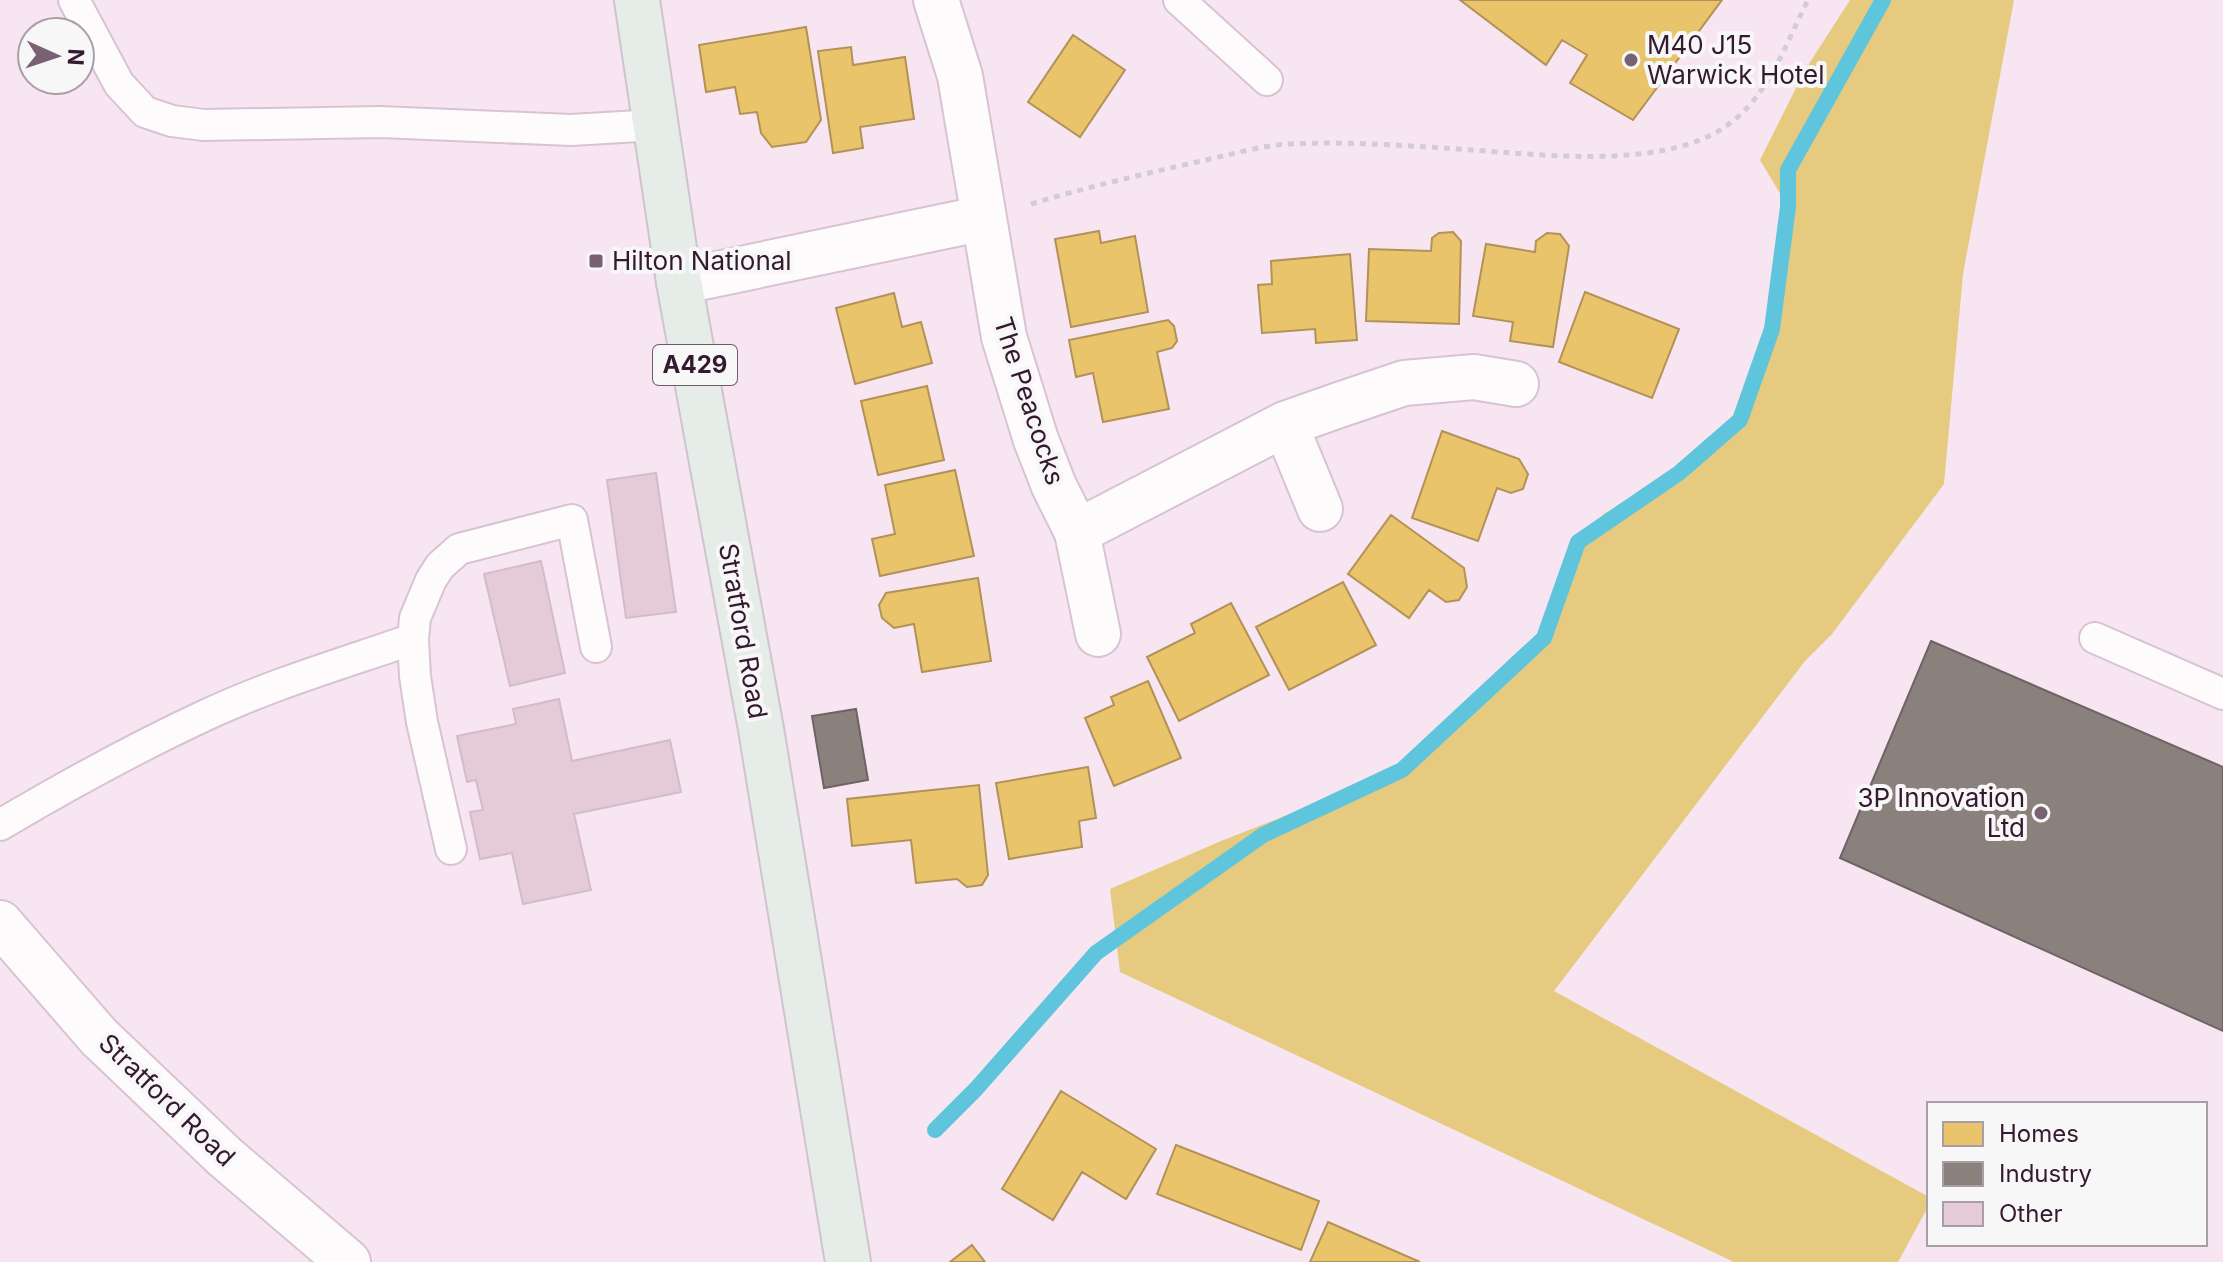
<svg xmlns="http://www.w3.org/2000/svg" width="2223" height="1262" font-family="Inter,sans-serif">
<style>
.forest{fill:#e5ca7f}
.homes{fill:#e9c46a;stroke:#b39158;stroke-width:2}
.industry{fill:#8a817c;stroke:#706265;stroke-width:2}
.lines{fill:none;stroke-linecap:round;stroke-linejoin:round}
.stream{stroke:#5ec5dc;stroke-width:16}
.building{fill:#e5cbd8;stroke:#d3bcc8;stroke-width:2}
.service-casing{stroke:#d8c3d3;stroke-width:34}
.minor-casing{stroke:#d8c3d3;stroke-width:48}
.trunk-casing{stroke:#cfc4cd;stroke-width:48}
.path{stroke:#d3ccd2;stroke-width:5;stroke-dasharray:6 6;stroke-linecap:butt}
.service{stroke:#fefbfd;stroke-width:30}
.minor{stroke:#fefbfd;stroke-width:44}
.trunk{stroke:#e6ece8;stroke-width:44}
.poi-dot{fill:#786173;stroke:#f7f7f7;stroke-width:3}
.labels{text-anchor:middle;stroke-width:8;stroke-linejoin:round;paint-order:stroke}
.shield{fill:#f7f7f7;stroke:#6e5c6b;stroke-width:2}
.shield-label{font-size:24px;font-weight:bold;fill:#34192f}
.poi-label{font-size:26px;fill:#34192f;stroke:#f7f7f7;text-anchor:start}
.street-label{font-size:26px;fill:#34192f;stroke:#f7f7f7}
</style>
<rect width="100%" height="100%" fill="#f7e6f2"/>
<!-- forest -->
<path class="forest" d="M 1850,0 L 2014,0 L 1963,274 L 1944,484 L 1832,634 L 1805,661 L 1554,991 L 1929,1197 L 1929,1205 L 1898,1262 L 1734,1262 L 1120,972 L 1110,889 L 1221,841 L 1402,770 L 1544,638 L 1578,542 L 1605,513 L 1679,473 L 1740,420 L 1772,329 L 1788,207 L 1760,160 L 1805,70 Z"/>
<!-- homes -->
<path class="homes" d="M 1460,0 L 1722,0 L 1633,120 L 1570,83 L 1587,55 L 1562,40 L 1546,65 Z
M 806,27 L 821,120 L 806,142 L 772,147 L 761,133 L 757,112 L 740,114 L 735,87 L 706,92 L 699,45 Z
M 1073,35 L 1125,70 L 1080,137 L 1028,102 Z
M 851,47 L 853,65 L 905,57 L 914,119 L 860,127 L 863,148 L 833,153 L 818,51 Z
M 1099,231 L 1101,243 L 1135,236 L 1148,312 L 1071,327 L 1055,239 Z
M 1453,232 L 1461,241 L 1459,324 L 1366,321 L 1369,249 L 1431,251 L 1432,238 L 1439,233 Z
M 1547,233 L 1560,234 L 1569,246 L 1553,347 L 1510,341 L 1513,322 L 1473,316 L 1486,244 L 1535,252 L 1536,241 Z
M 1350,254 L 1357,340 L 1316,343 L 1315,329 L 1262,333 L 1258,285 L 1272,284 L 1271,261 Z
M 1585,292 L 1679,329 L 1652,398 L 1559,362 Z
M 894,293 L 902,327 L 921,322 L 932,363 L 855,384 L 836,308 Z
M 1168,320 L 1174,326 L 1177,341 L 1172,348 L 1157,352 L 1169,409 L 1103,422 L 1093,373 L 1076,377 L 1069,340 Z
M 927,386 L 944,460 L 878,475 L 861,401 Z
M 1442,431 L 1519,459 L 1528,474 L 1523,489 L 1511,493 L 1497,488 L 1478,541 L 1412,518 Z
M 955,470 L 974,556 L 880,576 L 872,539 L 895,534 L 885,485 Z
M 1391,515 L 1464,568 L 1467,587 L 1459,600 L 1446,602 L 1429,590 L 1409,618 L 1348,574 Z
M 978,578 L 991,661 L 922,672 L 914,624 L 894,628 L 882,618 L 879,605 L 886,593 Z
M 1343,582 L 1376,645 L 1289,690 L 1256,627 Z
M 1231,603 L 1269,675 L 1179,721 L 1147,657 L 1195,633 L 1191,624 Z
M 1148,681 L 1181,758 L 1114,786 L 1085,718 L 1114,705 L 1111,697 Z
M 1088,767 L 1096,818 L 1079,821 L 1082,847 L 1009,859 L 996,783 Z
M 979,785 L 988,875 L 982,885 L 967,887 L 957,879 L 916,883 L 911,840 L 852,846 L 847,799 Z
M 1061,1091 L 1156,1149 L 1126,1199 L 1082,1172 L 1053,1220 L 1002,1189 Z
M 1176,1145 L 1319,1201 L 1301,1250 L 1157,1194 Z
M 1328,1222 L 1420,1262 L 1310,1262 Z
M 972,1245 L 985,1262 L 950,1262 Z"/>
<!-- industry -->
<path class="industry" d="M 1931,641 L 2223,767 L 2223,1031 L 1840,858 Z
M 856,709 L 868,780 L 824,788 L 812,716 Z"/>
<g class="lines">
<!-- stream -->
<path class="stream" d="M 935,1130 L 976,1089 L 1096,953 L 1263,835 L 1402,770 L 1544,638 L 1578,542 L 1679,473 L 1740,420 L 1772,329 L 1788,207 L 1788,170 L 1883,0"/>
</g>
<!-- building -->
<path class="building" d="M 656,473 L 676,612 L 626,618 L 607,480 Z
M 541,561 L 565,673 L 510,686 L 484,574 Z
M 559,699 L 572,761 L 670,740 L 681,792 L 574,814 L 591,890 L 523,904 L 512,853 L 480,859 L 470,812 L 483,810 L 476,780 L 467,782 L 457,736 L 516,724 L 513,709 Z"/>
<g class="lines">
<!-- service casing -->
<g class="service-casing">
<path id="service" d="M 74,0 L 119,84 L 145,112 L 172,121 L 204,125 L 380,122 L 571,130 L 656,125
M 1179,0 L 1267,80
M 2095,638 L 2223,694
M 0,825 C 66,786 135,748 206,715 C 272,684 344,663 413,639
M 451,849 L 422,722 L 415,676 L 413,639 L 415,618 L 431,580 L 440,566 L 459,549 L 572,520 L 596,647"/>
</g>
<!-- minor casing -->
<g class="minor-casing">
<path id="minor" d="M 936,0 L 960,76 L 984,218
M 679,282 L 984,218 L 1004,337 L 1036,440 L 1054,486 L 1077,532 L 1098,634
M 1285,424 L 1320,509
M 1077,532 L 1285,424 L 1342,404 L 1404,383 L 1474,377 L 1516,384
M 0,923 L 99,1037 L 225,1157 L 348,1262"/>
</g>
<!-- trunk casing -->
<g class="trunk-casing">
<path id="trunk" d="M 637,0 L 679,282 L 761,729 L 848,1262"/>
</g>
<!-- path -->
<path class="path" d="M 1031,204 C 1087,187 1144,174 1201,161 C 1231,155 1261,145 1290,144 C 1351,141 1412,146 1472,150 C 1544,155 1652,168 1717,132 C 1767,103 1783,49 1808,0"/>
<!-- service -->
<use href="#service" class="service"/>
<!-- minor -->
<use href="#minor" class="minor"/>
<!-- trunk -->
<use href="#trunk" class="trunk"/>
</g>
<!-- markers -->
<g class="poi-dot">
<circle cx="1631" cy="60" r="8"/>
<rect x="588" y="253" width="16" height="16" rx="4"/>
<circle cx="2041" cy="813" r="8"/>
</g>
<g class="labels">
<!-- shield labels -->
<rect class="shield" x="653" y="345" width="84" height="40" rx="6"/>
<g class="shield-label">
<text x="695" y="373">A429</text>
</g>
<!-- poi labels -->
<g class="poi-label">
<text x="1647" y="54">M40 J15<tspan x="1647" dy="30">Warwick Hotel</tspan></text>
<text x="612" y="270">Hilton National</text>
<text x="2025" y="807" text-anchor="end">3P Innovation<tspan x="2025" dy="30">Ltd</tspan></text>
</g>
<!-- street labels -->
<g class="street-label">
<text transform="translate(1029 401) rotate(72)" y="9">The Peacocks</text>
<text transform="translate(743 631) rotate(80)" y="9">Stratford Road</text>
<text transform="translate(167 1100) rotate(44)" y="9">Stratford Road</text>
</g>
</g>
<!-- legend -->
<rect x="1927" y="1102" width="280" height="144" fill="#f7f7f7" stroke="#a99ea7" stroke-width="2"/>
<rect x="1943" y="1122" width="40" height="24" fill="#e9c46a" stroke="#a99ea7" stroke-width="2"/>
<text x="1999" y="1142" font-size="24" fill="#34192f">Homes</text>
<rect x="1943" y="1162" width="40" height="24" fill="#8a817c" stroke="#a99ea7" stroke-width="2"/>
<text x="1999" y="1182" font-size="24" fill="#34192f">Industry</text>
<rect x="1943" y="1202" width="40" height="24" fill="#e5cbd8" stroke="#a99ea7" stroke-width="2"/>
<text x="1999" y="1222" font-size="24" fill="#34192f">Other</text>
<!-- north arrow -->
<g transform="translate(56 56) rotate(93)"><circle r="38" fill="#f7f7f7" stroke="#a99ea7" stroke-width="2"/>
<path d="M0-6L14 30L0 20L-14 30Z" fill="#786173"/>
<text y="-12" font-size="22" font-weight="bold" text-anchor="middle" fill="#34192f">N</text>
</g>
</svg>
